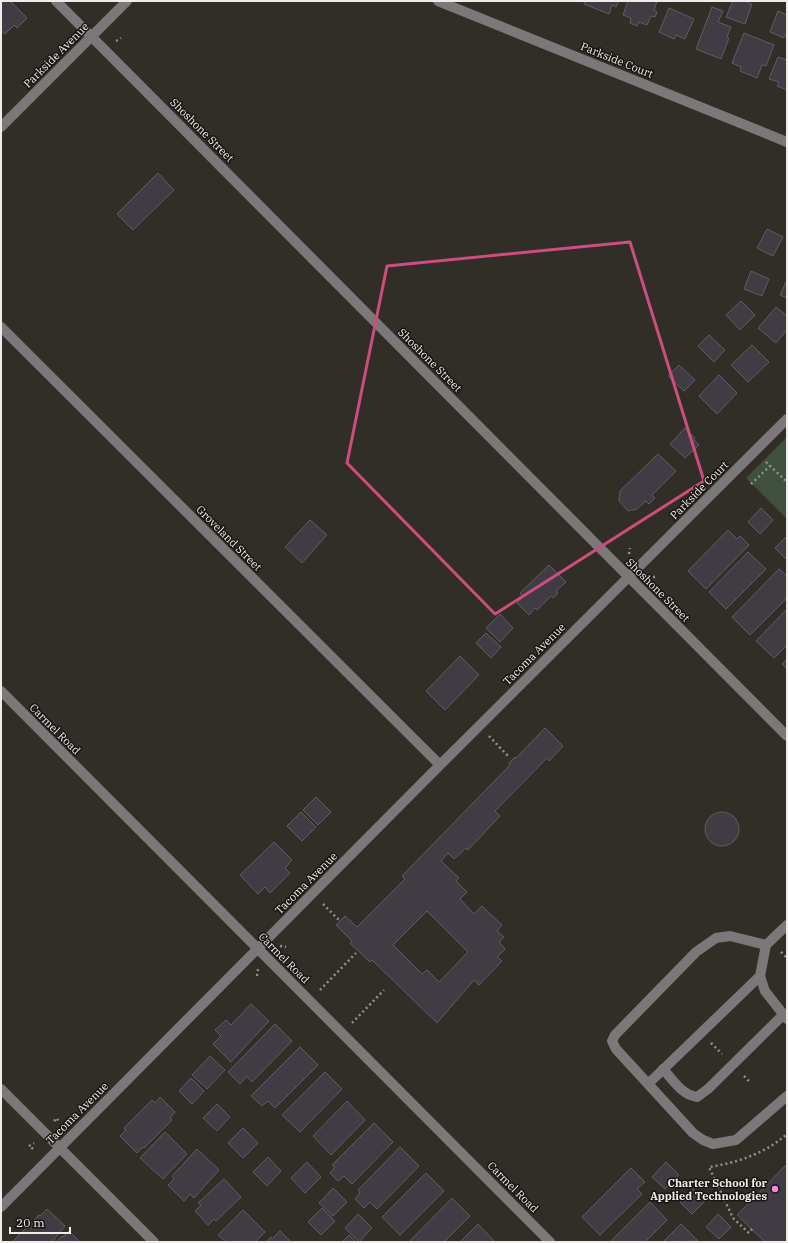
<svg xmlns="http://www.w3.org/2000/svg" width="788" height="1243" font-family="'IBM Plex Serif',serif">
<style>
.green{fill:#40503e}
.building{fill:#3f3c44;stroke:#5f5d65;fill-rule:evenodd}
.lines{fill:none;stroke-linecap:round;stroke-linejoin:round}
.path{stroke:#93918b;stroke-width:2.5;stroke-dasharray:2 3;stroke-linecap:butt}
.minor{stroke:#7c7778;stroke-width:10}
.marked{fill:none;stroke:#cd4d7e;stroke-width:3;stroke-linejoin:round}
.poi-dot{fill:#fe85e0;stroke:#171613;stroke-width:1.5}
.labels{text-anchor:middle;stroke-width:3;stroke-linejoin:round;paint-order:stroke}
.street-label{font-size:11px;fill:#efede9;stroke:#171613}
.poi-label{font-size:11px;font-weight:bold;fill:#efede9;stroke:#171613;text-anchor:end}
</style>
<rect width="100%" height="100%" fill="#312e27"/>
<!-- green -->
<path class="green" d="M 787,437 L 787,519 L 746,478 Z"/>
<!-- building -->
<path class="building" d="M 1,1 L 10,1 L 27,18 L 17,28 L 14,25 L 5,34 L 1,31 Z
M 585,1 L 617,1 L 618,2 L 616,7 L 612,5 L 609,14 L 584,4 Z
M 628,1 L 657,1 L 654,10 L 657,12 L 655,17 L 651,16 L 647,25 L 639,22 L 637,26 L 630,23 L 631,18 L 623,15 Z
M 733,1 L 744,1 L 752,4 L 745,24 L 726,17 Z
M 712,7 L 723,11 L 718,22 L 731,27 L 727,37 L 729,38 L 721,59 L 696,49 Z
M 669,8 L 694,19 L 685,39 L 676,35 L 674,39 L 659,32 Z
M 778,11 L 787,15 L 787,32 L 784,38 L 770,32 Z
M 744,33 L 774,45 L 766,66 L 762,65 L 757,78 L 740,71 L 741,67 L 732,63 Z
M 778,57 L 787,60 L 787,90 L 777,86 L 779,82 L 769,79 Z
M 158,173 L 174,190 L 133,230 L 117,214 Z
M 767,229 L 783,237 L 773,256 L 757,248 Z
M 751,271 L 769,279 L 762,296 L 744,289 Z
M 787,280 L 787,298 L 780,295 Z
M 741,301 L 755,315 L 740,330 L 726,315 Z
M 776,307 L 787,316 L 787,330 L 776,343 L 758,328 Z
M 709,335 L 725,350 L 714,362 L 698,346 Z
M 752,345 L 769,362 L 748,382 L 731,365 Z
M 679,365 L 695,380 L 684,391 L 668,376 Z
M 719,375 L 737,393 L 717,414 L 699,396 Z
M 685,428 L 695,438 L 694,440 L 699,445 L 685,458 L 670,444 Z
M 658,454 L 676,471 L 652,495 L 655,498 L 649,504 L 646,501 L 637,509 L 628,511 L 619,501 L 620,491 Z
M 761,508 L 773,520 L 760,534 L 748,522 Z
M 310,520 L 327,535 L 302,563 L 285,547 Z
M 728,530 L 737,539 L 740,536 L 749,545 L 706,589 L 688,571 Z
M 787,536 L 787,560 L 775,548 Z
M 748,552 L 766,569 L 726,609 L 709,592 Z
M 549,565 L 566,582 L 556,591 L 558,593 L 553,598 L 551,596 L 537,610 L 535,608 L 529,615 L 517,603 L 523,597 L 520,593 Z
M 779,569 L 787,576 L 787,598 L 750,635 L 732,617 Z
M 787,609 L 787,645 L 774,658 L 756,641 Z
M 500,614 L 513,628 L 500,642 L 486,628 Z
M 486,633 L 501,647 L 491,658 L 476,643 Z
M 460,656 L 479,675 L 445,710 L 426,691 Z
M 787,659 L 787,669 L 782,664 Z
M 545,728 L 563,746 L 549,761 L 547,758 L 495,811 L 500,816 L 468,850 L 466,848 L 454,859 L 448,853 L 441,861 L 459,878 L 456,881 L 467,892 L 460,899 L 474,914 L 482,906 L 502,925 L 497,931 L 504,937 L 499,942 L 505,949 L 497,957 L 502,961 L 479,985 L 474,980 L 437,1023 L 372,960 L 370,962 L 350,943 L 352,941 L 336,925 L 345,916 L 357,927 L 405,879 L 402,876 L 510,765 L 509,763 L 515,757 L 516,758 ZM 427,911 L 468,952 L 439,982 L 427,970 L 422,974 L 393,945 Z
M 316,797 L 331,812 L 318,825 L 303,810 Z
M705 829a17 17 0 1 1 34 0a17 17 0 1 1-34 0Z
M 301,812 L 316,827 L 302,841 L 287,826 Z
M 274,842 L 292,860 L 285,868 L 290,873 L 270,893 L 265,887 L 258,894 L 240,875 Z
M 251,1004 L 269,1021 L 231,1062 L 213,1044 L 221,1036 L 215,1030 L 226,1020 L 231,1025 Z
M 275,1024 L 292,1041 L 252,1082 L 247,1076 L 240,1084 L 228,1072 Z
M 300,1047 L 318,1065 L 275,1108 L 268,1101 L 262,1106 L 251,1096 Z
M 210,1056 L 225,1070 L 207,1089 L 192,1075 Z
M 325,1072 L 342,1089 L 300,1132 L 282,1115 Z
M 191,1078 L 204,1091 L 192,1104 L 179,1091 Z
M 160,1097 L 175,1112 L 170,1118 L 172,1120 L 144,1148 L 143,1147 L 137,1153 L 120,1136 L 126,1130 L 124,1128 L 152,1100 L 155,1103 Z
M 347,1101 L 365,1120 L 331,1155 L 313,1136 Z
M 217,1104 L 230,1117 L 217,1131 L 203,1118 Z
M 374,1123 L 393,1142 L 352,1184 L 344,1176 L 338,1181 L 330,1173 L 335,1167 L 332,1165 Z
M 243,1128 L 258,1143 L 243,1158 L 228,1143 Z
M 165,1132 L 187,1154 L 163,1179 L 140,1158 Z
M 400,1147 L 419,1166 L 377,1209 L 370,1202 L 364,1208 L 355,1199 L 360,1193 L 358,1190 Z
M 197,1149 L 219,1170 L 194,1198 L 190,1194 L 184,1201 L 168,1185 L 174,1179 L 172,1176 Z
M 268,1157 L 281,1171 L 267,1186 L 253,1172 Z
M 307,1162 L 321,1177 L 305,1193 L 291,1178 Z
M 666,1162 L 679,1175 L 665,1189 L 652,1177 Z
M 787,1164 L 787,1242 L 765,1242 L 737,1215 Z
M 631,1168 L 645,1182 L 637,1189 L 642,1194 L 600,1235 L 582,1217 Z
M 426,1173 L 444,1191 L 400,1235 L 382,1217 Z
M 224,1179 L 241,1197 L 216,1221 L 214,1219 L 208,1225 L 195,1211 L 201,1205 L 198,1203 Z
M 333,1188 L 347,1202 L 333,1216 L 319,1203 Z
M 693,1189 L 705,1201 L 692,1214 L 680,1202 Z
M 452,1198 L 470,1216 L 444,1242 L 409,1242 Z
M 650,1202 L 667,1220 L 645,1242 L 610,1242 Z
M 322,1208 L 335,1221 L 321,1235 L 308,1222 Z
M 47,1209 L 65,1226 L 52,1242 L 12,1242 L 39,1215 L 40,1216 Z
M 243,1210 L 265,1232 L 255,1242 L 226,1242 L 218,1235 Z
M 358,1214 L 372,1228 L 359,1242 L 345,1228 Z
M 718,1214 L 731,1227 L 719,1239 L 706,1227 Z
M 478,1224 L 495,1242 L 460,1242 Z
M 681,1224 L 698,1241 L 663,1242 Z
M 69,1231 L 80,1242 L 56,1242 L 62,1236 L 63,1237 Z
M 280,1231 L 291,1242 L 266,1242 L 271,1237 L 272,1239 Z
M 349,1235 L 356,1242 L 342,1242 Z"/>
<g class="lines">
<!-- path -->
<path class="path" d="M 116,41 L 121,38
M 766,462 L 787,482
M 751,484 L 770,466
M 629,554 L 630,548
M 653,577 L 658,577
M 489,736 L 508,756
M 323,904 L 339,920
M 280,946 L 286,947
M 781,952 L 787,958
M 257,976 L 258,969
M 320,990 L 356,953
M 352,1023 L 384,990
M 711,1043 L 722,1054
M 744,1076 L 751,1083
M 54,1121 L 57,1118 L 59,1123
M 33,1149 L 29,1146 L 34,1143
M 752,1229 L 749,1233 L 733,1218 L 709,1167 C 737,1163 766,1153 787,1134"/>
<!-- minor -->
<path class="minor" d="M 56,1 L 787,736
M 438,1 L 787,142
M 1,127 L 127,1
M 1,327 L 440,765
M 1,691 L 550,1242
M 787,925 L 766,945 L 760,976 L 765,991 L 787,1019
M 766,945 L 730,936 L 716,938 L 696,952 L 615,1035 L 612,1041 L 616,1049 L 693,1133 L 703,1140 L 713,1144 L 736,1140 L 787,1096
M 663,1069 C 673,1080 682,1095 697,1097 L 708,1089 L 783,1015
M 648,1084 L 760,976
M 1,1089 L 154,1242
M 1,1207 L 440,765 L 787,419"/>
</g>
<!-- marked area -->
<path class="marked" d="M 630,242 L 704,481 L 495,614 L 347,463 L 387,266 Z"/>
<!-- markers -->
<circle class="poi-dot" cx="775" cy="1189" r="4"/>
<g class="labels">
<!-- street labels -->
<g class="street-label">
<text transform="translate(56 55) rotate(-45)" y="4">Parkside Avenue</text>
<text transform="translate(617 60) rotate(22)" y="4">Parkside Court</text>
<text transform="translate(202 130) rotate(45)" y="4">Shoshone Street</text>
<text transform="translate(430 360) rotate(45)" y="4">Shoshone Street</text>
<text transform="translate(699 490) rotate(-45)" y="4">Parkside Court</text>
<text transform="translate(229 538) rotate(45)" y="4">Groveland Street</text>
<text transform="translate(658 590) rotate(45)" y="4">Shoshone Street</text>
<text transform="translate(534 654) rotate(-45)" y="4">Tacoma Avenue</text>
<text transform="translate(55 729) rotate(45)" y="4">Carmel Road</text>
<text transform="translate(306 883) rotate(-45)" y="4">Tacoma Avenue</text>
<text transform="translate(284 958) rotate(45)" y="4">Carmel Road</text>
<text transform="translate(77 1113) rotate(-45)" y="4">Tacoma Avenue</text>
<text transform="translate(513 1187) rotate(45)" y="4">Carmel Road</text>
</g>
<!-- poi labels -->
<g class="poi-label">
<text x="767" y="1187">Charter School for<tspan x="767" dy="13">Applied Technologies</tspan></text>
</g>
</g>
<!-- border -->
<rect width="788" height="1243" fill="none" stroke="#efede9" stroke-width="4"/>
<!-- scale -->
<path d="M10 1227v6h60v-6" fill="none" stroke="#efede9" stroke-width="2"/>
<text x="16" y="1227" font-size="12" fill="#efede9" stroke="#171613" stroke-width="3" paint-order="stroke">20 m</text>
</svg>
